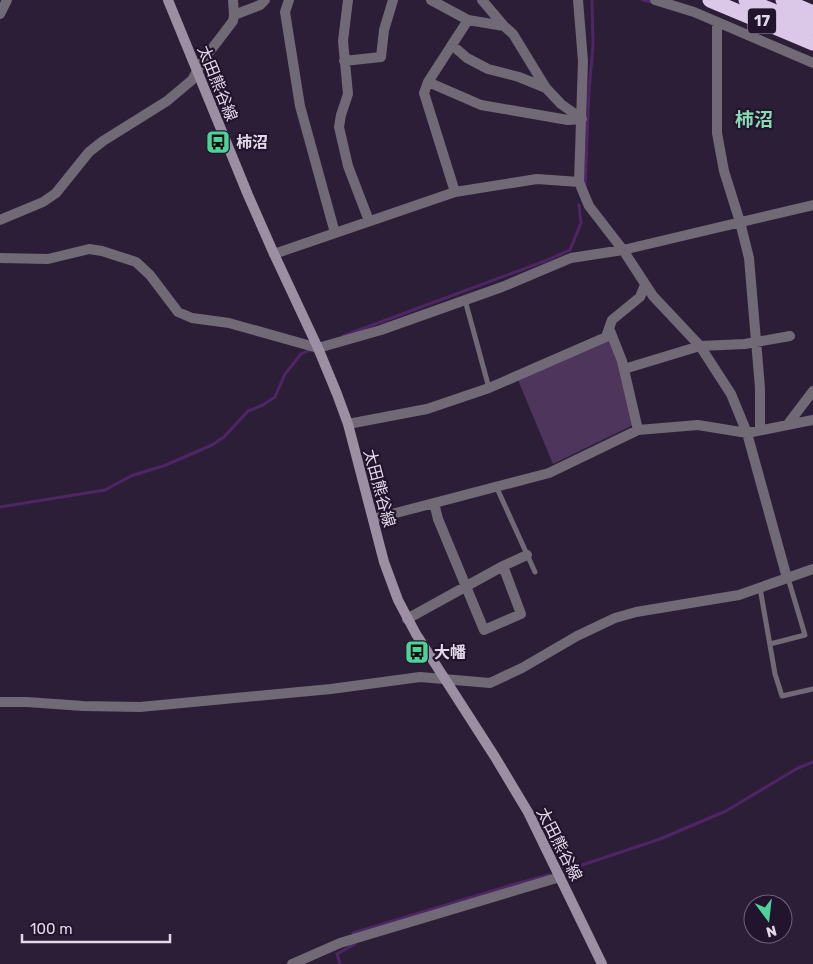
<svg xmlns="http://www.w3.org/2000/svg" width="813" height="964" font-family="Rubik,'Noto Sans JP',sans-serif">
<style>
.green{fill:#4d355c}
.lines{fill:none;stroke-linecap:round;stroke-linejoin:round}
.stream{stroke:#4e2665;stroke-width:3}
.lane{stroke:#716976;stroke-width:5}
.street{stroke:#716976;stroke-width:10}
.secondary{stroke:#9c8fa4;stroke-width:10}
.highway{stroke:#dbc8e9;stroke-width:15}
.labels{text-anchor:middle;stroke-width:4.5;stroke-linejoin:round;paint-order:stroke}
.shield{fill:#23142d;stroke:#a99db1;stroke-width:1}
.shield-label{font-size:15px;font-weight:bold;fill:#e2d8e9}
.street-label{font-size:16px;fill:#e2d8e9;stroke:#23142d}
.poi-label{font-size:16px;font-weight:bold;fill:#e2d8e9;stroke:#23142d;text-anchor:start}
.quarter-label{font-size:19px;font-weight:bold;fill:#89dbb2;stroke:#23142d}
</style>
<rect width="100%" height="100%" fill="#2d1e37"/>
<!-- green -->
<path class="green" d="M 610,339 L 619,367 L 633,425 L 553,464 L 518,380 Z"/>
<g class="lines">
<!-- stream -->
<path class="stream" d="M 643,0 L 651,2
M 585,187 L 589,90 L 593,46 L 592,0
M 343,336 L 545,261 L 570,250 L 581,223 L 579,205
M 0,507 L 105,490 L 131,476 L 166,465 L 212,445 L 224,437 L 248,411 L 263,405 L 275,397 L 285,374 L 301,354 L 310,350
M 567,870 L 660,839 L 726,811 L 798,768 L 813,762
M 340,964 L 337,954 L 355,944 L 353,933 L 515,884 L 549,875"/>
<!-- lane -->
<path class="lane" d="M 465,300 L 489,388
M 496,486 L 535,572
M 760,588 L 775,674 L 782,696 L 813,689
M 770,644 L 805,635 L 788,578"/>
<!-- street -->
<path class="street" d="M 233,0 L 234,15
M 289,0 L 285,12 L 300,106 L 335,233
M 348,0 L 343,41 L 348,94 L 341,115 L 339,127 L 348,166 L 369,221
M 431,0 L 468,20 L 504,26
M 482,0 L 504,26 L 513,34 L 546,88 L 561,104 L 582,119
M 578,0 L 583,61 L 579,182 L 589,206 L 623,250 L 653,296 L 700,346 L 731,394 L 747,433 L 787,578
M 655,0 L 694,12 L 813,63
M 0,14 L 7,0
M 717,22 L 717,133 L 724,171 L 740,222 L 749,258 L 760,388 L 760,430
M 452,45 L 467,58 L 488,69 L 519,77 L 546,88
M 344,61 L 381,57 L 384,30 L 393,0
M 428,82 L 481,105 L 568,120 L 582,119
M 455,192 L 424,93 L 428,82 L 468,20
M 0,220 L 43,202 L 56,193 L 89,152 L 103,141 L 167,101 L 192,80 L 204,59 L 233,21 L 234,15 L 260,5 L 265,0
M 274,254 L 455,192 L 537,179 L 579,182
M 0,258 L 48,259 L 89,249 L 102,251 L 136,262 L 150,275 L 178,312 L 192,318 L 229,323 L 318,348 L 381,330 L 502,287 L 571,258 L 623,250 L 813,205
M 609,328 L 622,361 L 638,430
M 624,369 L 700,346 L 745,344 L 790,336
M 348,424 L 427,409 L 489,388 L 606,337 L 612,320 L 640,297 L 645,285
M 788,424 L 813,391
M 373,519 L 549,473 L 638,430 L 698,425 L 747,433 L 813,420
M 503,566 L 527,555
M 407,619 L 503,566 L 521,614 L 484,630 L 438,519 L 434,503
M 0,702 L 27,702 L 83,706 L 140,707 L 331,689 L 420,677 L 490,683 L 522,668 L 577,636 L 615,618 L 636,612 L 739,595 L 813,569
M 292,964 L 340,943 L 560,877"/>
<!-- secondary -->
<path class="secondary" d="M 168,0 L 248,195 L 274,254 L 318,348 L 337,394 L 348,424 L 384,562 L 398,600 L 416,634 L 495,757 L 528,812 L 602,964"/>
<!-- highway -->
<path class="highway" d="M 710,0 L 813,43
M 746,0 L 813,27
M 783,0 L 813,13"/>
</g>
<!-- icons -->
<defs>
<g id="bus-square" transform="scale(1.25)"><rect x="-9" y="-9" width="18" height="18" rx="4" fill="#4dd39a" stroke="#23142d"/><path d="M-5-6H5V4H4V6H2V4H-2V6H-4V4H-5ZM-3.5-4V0h7V-4ZM-3.5 1.2v1.5H-2V1.2ZM2 1.2v1.5H3.5V1.2Z" fill="#111"/></g>
</defs>
<g fill-rule="evenodd">
<use href="#bus-square" x="218" y="142"/>
<use href="#bus-square" x="417" y="652"/>
</g>
<g class="labels">
<!-- shield labels -->
<rect class="shield" x="748" y="8.5" width="28" height="25" rx="4"/>
<g class="shield-label">
<text x="762" y="26">17</text>
</g>
<!-- street labels -->
<g class="street-label">
<text transform="translate(218 83) rotate(68)" y="6">太田熊谷線</text>
<text transform="translate(380 488) rotate(75)" y="6">太田熊谷線</text>
<text transform="translate(560 844) rotate(63)" y="6">太田熊谷線</text>
</g>
<!-- poi labels -->
<g class="poi-label">
<text x="236" y="148">柿沼</text>
<text x="434" y="658">大幡</text>
</g>
<!-- quarter labels -->
<g class="quarter-label">
<text x="754" y="126">柿沼</text>
</g>
</g>
<!-- north arrow -->
<g transform="translate(768 919) rotate(165)"><circle r="24" fill="#23142d" stroke="#6f6278"/>
<path d="M0-4L9 19L0 12L-9 19Z" fill="#4dd39a"/>
<text y="-8" font-size="14" font-weight="bold" text-anchor="middle" fill="#e2d8e9">N</text>
</g>
<!-- scale -->
<path d="M22 934v8h148v-8" fill="none" stroke="#e2d8e9" stroke-width="2.5"/>
<text x="30" y="934" font-size="15" fill="#e2d8e9" stroke="#23142d" stroke-width="4" paint-order="stroke">100 m</text>
</svg>
